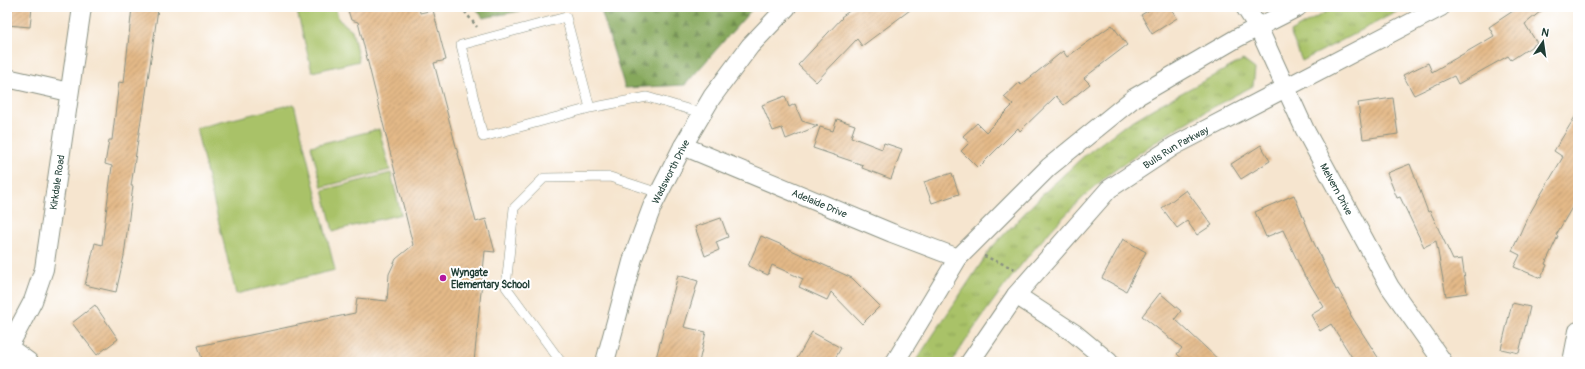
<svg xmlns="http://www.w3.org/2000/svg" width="1585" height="369" font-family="Pangolin,sans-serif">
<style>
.grass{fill:url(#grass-tufts);stroke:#64804e}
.forest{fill:url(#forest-firs);stroke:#527248}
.green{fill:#a9c267;stroke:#64804e}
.building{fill:url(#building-hatch)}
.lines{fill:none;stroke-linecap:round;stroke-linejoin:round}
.service-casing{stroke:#8a9182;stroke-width:10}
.minor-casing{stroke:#8a9182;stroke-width:20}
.path{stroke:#8a9182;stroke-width:2.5;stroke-dasharray:3 3;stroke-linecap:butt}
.service{stroke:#fff;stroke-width:9}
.minor{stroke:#fff;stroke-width:18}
.poi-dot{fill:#b5179e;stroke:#fff;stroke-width:1.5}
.labels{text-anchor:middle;stroke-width:4;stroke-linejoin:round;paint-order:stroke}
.street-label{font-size:10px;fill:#1f3d34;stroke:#fff}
.poi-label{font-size:10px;font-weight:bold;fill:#1f3d34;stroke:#fff;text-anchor:start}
</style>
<defs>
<pattern id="grass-tufts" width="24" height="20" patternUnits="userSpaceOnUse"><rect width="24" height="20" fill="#a9c267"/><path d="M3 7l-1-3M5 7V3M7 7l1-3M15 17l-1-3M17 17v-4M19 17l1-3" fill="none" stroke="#899f56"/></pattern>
<pattern id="forest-firs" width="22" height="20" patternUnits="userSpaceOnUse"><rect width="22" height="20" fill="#86a85c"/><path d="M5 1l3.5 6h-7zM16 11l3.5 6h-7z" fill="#6d8a4d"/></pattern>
<pattern id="building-hatch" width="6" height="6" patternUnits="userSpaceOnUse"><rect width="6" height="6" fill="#e4b988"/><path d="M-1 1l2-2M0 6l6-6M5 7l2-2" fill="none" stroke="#b89870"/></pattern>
</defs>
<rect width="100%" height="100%" fill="#fff"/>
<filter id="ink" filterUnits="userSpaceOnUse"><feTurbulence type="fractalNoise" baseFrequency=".025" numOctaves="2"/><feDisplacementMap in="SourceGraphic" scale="8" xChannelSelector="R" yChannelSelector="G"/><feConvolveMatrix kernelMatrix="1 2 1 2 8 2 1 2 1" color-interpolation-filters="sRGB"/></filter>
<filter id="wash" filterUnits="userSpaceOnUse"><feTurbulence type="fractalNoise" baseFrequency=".012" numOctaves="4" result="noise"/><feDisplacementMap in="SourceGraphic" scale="16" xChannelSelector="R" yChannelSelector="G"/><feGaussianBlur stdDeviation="0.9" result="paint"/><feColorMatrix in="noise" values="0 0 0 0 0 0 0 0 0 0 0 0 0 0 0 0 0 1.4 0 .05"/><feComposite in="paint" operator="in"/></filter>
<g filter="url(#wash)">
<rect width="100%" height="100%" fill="#f6e5cf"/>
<!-- grass -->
<path class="grass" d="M 1335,7 L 1406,7 L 1302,61 L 1290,32 Z
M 1243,60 L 1255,69 L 1253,86 C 1210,108 1169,131 1131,159 C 1123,165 1114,170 1106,177 C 1045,229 995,294 952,362 L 915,362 L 992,247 L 1043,194 L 1084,156 L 1124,126 L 1159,105 Z"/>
<!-- forest -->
<path class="forest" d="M 475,7 L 541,7 L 483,18 Z
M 600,7 L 754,7 L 685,85 L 625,88 Z"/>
<!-- green -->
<path class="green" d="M 296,7 L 335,7 L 339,20 L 352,30 L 359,61 L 312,72 Z
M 294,104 L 335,270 L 236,294 L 196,128 Z
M 379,129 L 390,170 L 322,187 L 311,146 Z
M 391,173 L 401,214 L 333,231 L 323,190 Z"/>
<g id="blocks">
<!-- building -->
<path class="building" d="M 7,7 L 32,7 L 30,27 L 7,25 Z
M 132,7 L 158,9 L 143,114 L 142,113 L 131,186 L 133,186 L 124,256 L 116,292 L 85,285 L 95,243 L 102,245 L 112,166 L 105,164 L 109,140 L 112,140 L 119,82 L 124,83 Z
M 347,7 L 419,7 L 420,13 L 433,10 L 446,60 L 434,63 L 476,222 L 486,219 L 495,252 L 485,251 L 474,362 L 203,362 L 198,346 L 355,313 L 357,298 L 387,301 L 389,274 L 396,259 L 413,245 L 358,22 L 351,20 Z
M 855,7 L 914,7 L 862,46 L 857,39 L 816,82 L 798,65 L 842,18 L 841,17 Z
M 1154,7 L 1170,7 L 1177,18 L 1152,34 L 1141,15 Z
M 1519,7 L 1546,7 L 1525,24 L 1537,43 L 1511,60 L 1508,56 L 1458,84 L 1454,76 L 1414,95 L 1403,75 L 1428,63 L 1432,72 L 1494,36 L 1489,27 Z
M 1112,25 L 1127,45 L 1084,78 L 1090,84 L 1064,105 L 1056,96 L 1020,131 L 1018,128 L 978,168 L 961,151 L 969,143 L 963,136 L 977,123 L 986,132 L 1013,105 L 1004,97 L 1019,83 L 1021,85 L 1063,51 L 1067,57 Z
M 785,96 L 789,107 L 795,104 L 802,121 L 818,126 L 786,139 L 782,128 L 773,131 L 762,105 Z
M 1393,98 L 1398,134 L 1363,139 L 1358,103 Z
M 1578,112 L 1578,197 L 1556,235 L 1558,236 L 1545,264 L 1547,265 L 1541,278 L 1514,267 L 1520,255 L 1512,251 L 1527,218 L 1563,157 L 1554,151 Z
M 837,119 L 855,125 L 851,137 L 882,149 L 884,143 L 902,149 L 891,179 L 862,168 L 863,165 L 813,148 L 820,127 L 833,131 Z
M 1261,145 L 1270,161 L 1241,179 L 1231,164 Z
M 1410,164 L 1428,212 L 1430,211 L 1453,260 L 1462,259 L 1467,293 L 1446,296 L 1436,241 L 1424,247 L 1400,197 L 1397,198 L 1387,173 Z
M 952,173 L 959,194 L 932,203 L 924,182 Z
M 1186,190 L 1212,225 L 1197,235 L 1187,221 L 1177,228 L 1162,208 Z
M 1294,195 L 1314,243 L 1336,290 L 1338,289 L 1351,313 L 1350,314 L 1381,362 L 1355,362 L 1331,324 L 1320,331 L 1311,315 L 1324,307 L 1306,277 L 1305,277 L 1283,230 L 1266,237 L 1255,212 Z
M 721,218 L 728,237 L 716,242 L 719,250 L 705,256 L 695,227 Z
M 761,236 L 789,248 L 789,249 L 852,278 L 880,306 L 862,324 L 831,292 L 827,300 L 799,287 L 803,279 L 772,265 L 768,275 L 748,266 Z
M 1123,239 L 1146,252 L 1126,291 L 1102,278 Z
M 678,275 L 698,281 L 684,327 L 706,332 L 699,362 L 674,362 L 656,358 Z
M 1160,293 L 1181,311 L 1175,319 L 1221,362 L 1186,362 L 1177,354 L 1182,348 L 1142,316 Z
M 1512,303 L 1530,307 L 1519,353 L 1501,349 Z
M 95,305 L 118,339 L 97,355 L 72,323 Z
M 812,332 L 841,348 L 833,362 L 795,362 Z"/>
</g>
</g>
<g filter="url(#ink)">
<use href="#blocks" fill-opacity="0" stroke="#8a9182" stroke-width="1"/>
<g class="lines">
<!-- service casing -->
<g class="service-casing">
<path id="service" d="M 590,108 L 566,17 L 461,45 L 483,137 L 590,108 L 647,97 L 701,113
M 561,362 L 506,287 L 514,208 L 544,178 L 610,177 L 659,193"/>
</g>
<!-- minor casing -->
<g class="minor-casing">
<g id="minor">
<path id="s1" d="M 1245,7 L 1258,27 L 1305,130 L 1390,287 L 1443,362"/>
<path d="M 7,78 L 69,92"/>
<path id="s2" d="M 683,146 L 892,233 L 958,258"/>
<path d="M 1016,295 L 1074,333 L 1109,362"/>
<path d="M 7,346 L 29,362"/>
<path id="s3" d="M 7,350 L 33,301 L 44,269 L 82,7"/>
<path id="s4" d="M 605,362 L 633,258 L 652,207 L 683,146 L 712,97 L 750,46 L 787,7"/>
<path d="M 895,362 L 958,258 L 1049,167 L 1134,98 L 1237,38 L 1298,7"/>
<path id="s5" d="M 970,362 L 1016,295 L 1109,189 L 1174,146 L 1441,7"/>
<path d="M 1572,362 L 1578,331"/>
</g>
</g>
<!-- path -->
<path class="path" d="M 461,7 L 477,27
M 984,256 L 1015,269"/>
<!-- service -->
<use href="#service" class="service"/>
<!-- minor -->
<use href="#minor" class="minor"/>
</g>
</g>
<!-- markers -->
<circle class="poi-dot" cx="443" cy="278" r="4"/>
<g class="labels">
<!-- street labels -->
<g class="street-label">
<text dy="4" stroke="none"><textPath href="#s5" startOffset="301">Bulls Run Parkway</textPath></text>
<text dy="4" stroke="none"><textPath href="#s4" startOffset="202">Wadsworth Drive</textPath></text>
<text dy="4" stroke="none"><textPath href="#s3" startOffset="177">Kirkdale Road</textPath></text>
<text dy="4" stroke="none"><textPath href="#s1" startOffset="204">Melvern Drive</textPath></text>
<text dy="4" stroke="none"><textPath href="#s2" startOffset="148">Adelaide Drive</textPath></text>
</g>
<!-- poi labels -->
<g class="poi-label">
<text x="451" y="276">Wyngate<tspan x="451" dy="12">Elementary School</tspan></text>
</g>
</g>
<!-- margin -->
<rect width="1585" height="369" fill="none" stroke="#fff" stroke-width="24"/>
<!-- north arrow -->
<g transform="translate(1543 42) rotate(13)" stroke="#ffffff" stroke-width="3" paint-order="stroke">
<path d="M0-3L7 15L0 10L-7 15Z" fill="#1f3d34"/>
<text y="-6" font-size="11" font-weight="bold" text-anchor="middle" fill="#1f3d34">N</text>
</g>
</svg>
